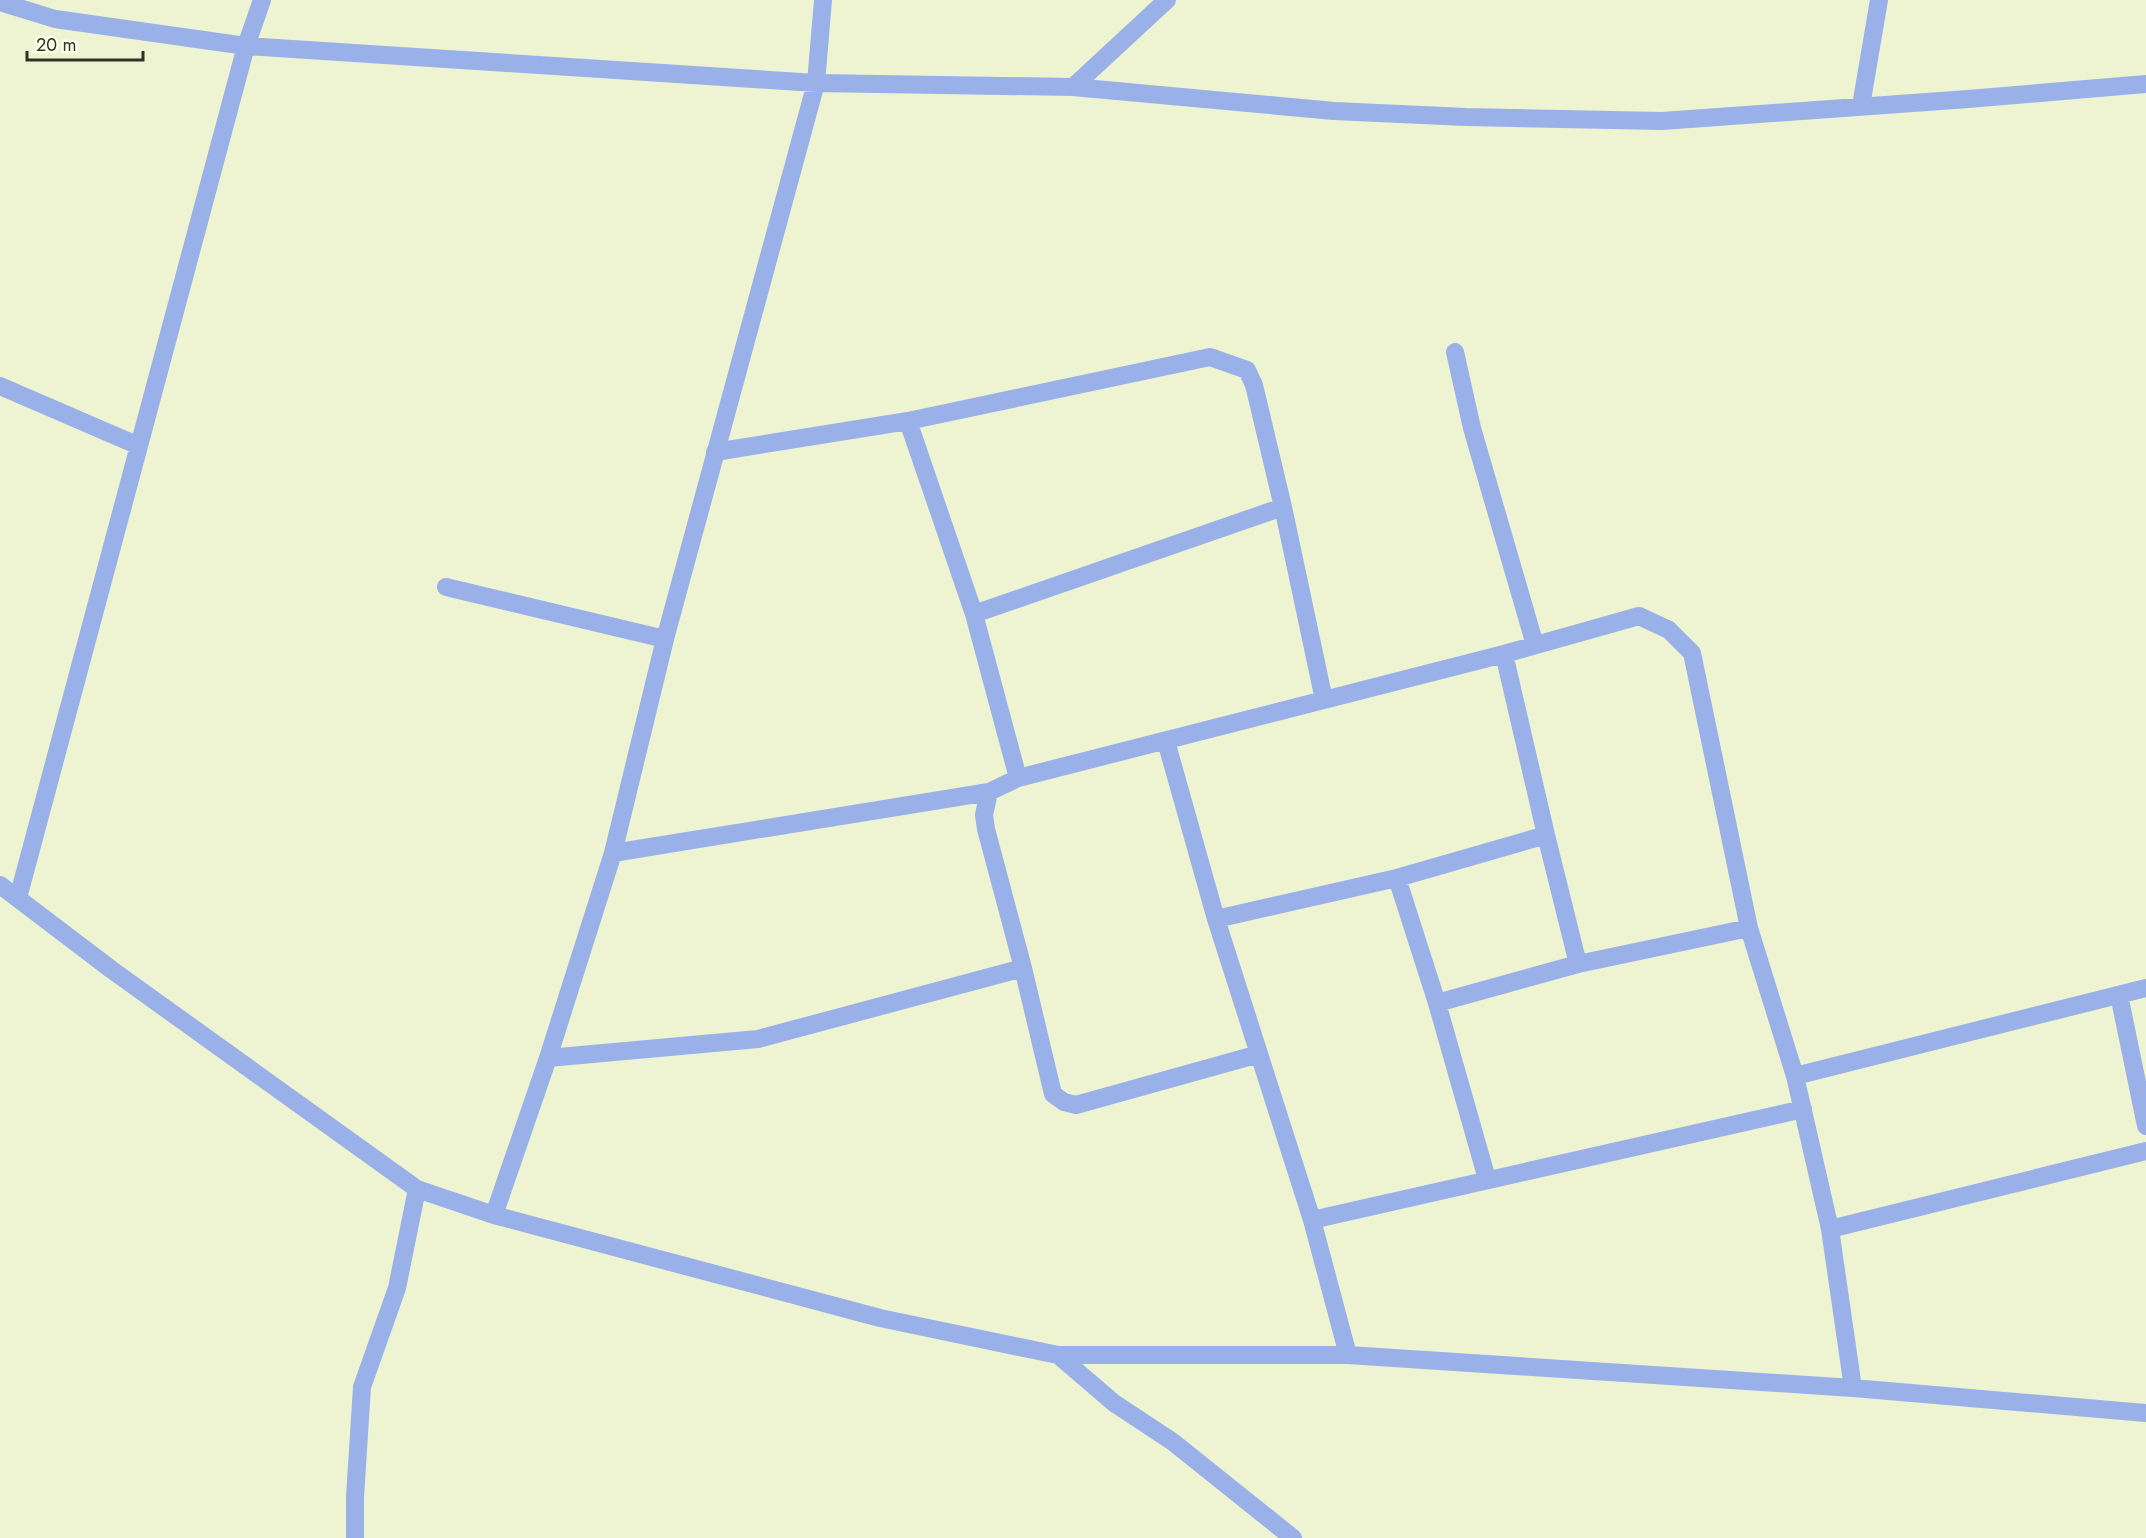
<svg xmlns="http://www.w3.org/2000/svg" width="2146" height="1538" font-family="Jost,sans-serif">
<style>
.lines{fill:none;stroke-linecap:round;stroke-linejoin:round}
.minor{stroke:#99b0e8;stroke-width:18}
</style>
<rect width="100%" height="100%" fill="#eef3d2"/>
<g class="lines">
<!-- minor -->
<path class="minor" d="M 0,2 L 55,19 L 246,46 L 816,83 L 1073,87 L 1334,111 L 1466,117 L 1662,121 L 1968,99 L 2146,84
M 1073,87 L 1167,0
M 1861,106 L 1879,0
M 1455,352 L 1472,428 L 1535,645
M 0,386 L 139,446
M 908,421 L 974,614 L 1018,778
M 715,452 L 908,421 L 1210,357 L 1247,370 L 1254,385 L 1283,507 L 1324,700
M 446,587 L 665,639
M 974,614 L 1283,507
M 1504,654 L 1546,835 L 1578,964
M 1166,741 L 1216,919 L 1312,1220 L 1348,1355
M 989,792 L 984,815 L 986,829 L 1023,968 L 1053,1094 L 1064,1102 L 1076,1105 L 1259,1054
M 613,853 L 989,792 L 1018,778 L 1504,654 L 1639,616 L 1669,630 L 1692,653 L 1749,928 L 1795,1076 L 1830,1229 L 1853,1388
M 1397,878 L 1437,1003 L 1487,1179
M 0,885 L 112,970 L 417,1189 L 494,1215 L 880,1318 L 1058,1355 L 1348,1355 L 1853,1388 L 2146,1413
M 18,898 L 246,46 L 262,0
M 1216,919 L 1397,878 L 1546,835
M 2119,995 L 2146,1126
M 1437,1003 L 1578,964 L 1749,928
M 548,1058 L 758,1039 L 1023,968
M 1795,1076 L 2146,988
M 494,1215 L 548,1058 L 613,853 L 665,639 L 816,83 L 823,0
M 1312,1220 L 1803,1109
M 1830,1229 L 2146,1151
M 1058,1355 L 1114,1403 L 1173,1442 L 1293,1538
M 355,1538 L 355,1497 L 362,1387 L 397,1288 L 417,1189"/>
</g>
<!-- scale -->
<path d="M27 51v9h116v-9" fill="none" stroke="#313326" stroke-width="3"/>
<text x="36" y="51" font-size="18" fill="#313326" stroke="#fcffeb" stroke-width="4.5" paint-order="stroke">20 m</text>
</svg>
